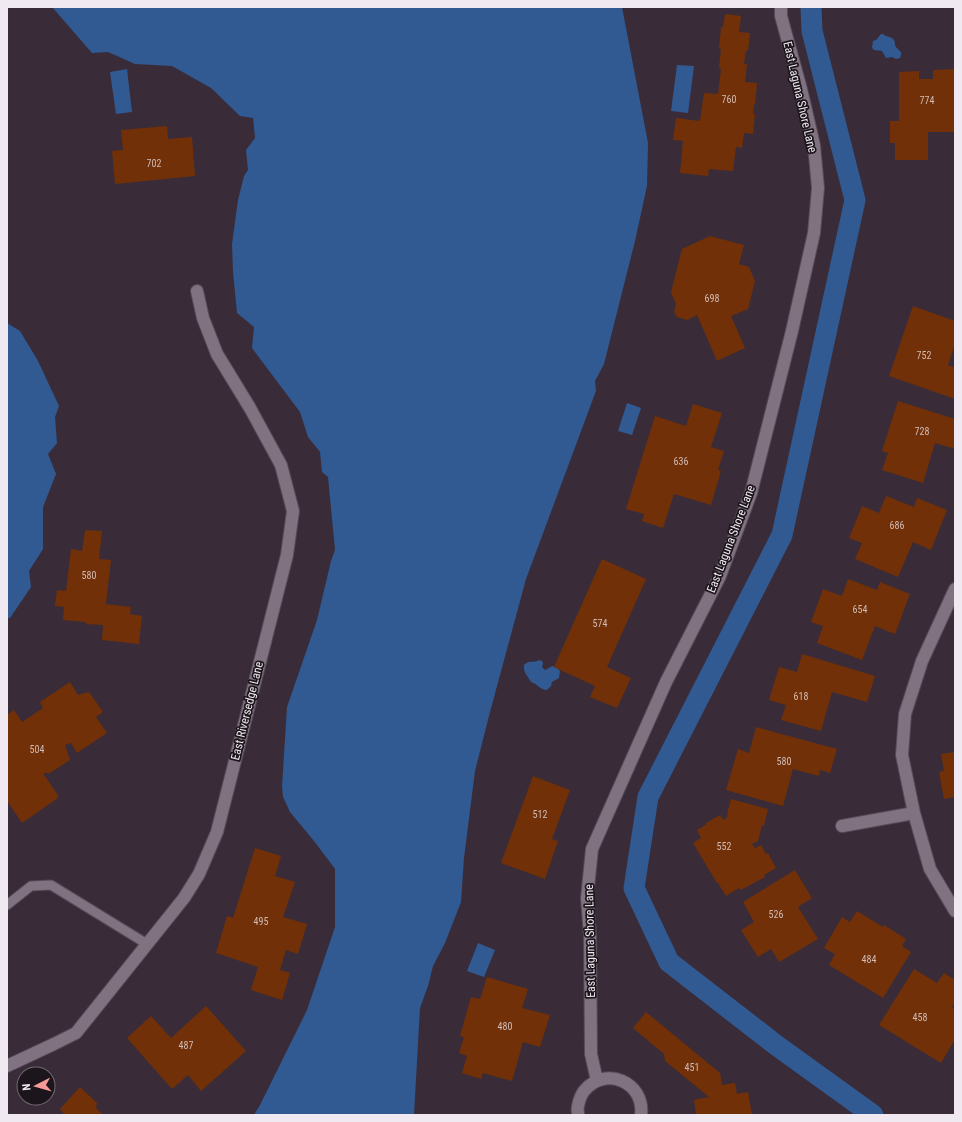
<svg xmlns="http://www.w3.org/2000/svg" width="962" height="1122" font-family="'Roboto Condensed',sans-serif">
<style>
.water{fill:#315992}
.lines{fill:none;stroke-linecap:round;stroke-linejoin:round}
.canal{stroke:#315992;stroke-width:21}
.building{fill:#713007}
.lane-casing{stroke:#564b56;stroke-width:11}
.street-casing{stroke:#564b56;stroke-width:14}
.lane{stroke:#817281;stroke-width:9}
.street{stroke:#817281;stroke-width:12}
.labels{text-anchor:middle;stroke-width:3.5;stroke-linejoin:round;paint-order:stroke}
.number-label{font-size:10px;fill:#d1bbb6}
.street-label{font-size:12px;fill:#f1e9f1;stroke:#1c161c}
</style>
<rect width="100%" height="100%" fill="#392c38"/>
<!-- water -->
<path class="water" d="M 52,7 L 622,7 L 648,143 L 647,186 L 635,241 L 604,364 L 595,381 L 596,391 L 526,579 L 490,712 L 475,771 L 464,858 L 461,902 L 445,943 L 433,966 L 428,986 L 420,1008 L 414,1115 L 254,1115 L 260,1105 L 307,1010 L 335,927 L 335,869 L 314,841 L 290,812 L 283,797 L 282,786 L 287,707 L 317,620 L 331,561 L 335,550 L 328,477 L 322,472 L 320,452 L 308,437 L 300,412 L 252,348 L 254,327 L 237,313 L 233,272 L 232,244 L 238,200 L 244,176 L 248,170 L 246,150 L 255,138 L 253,118 L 240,116 L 211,88 L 172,66 L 135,64 L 108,52 L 92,53 Z
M 881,34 L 883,34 C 886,37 889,36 892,38 C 896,41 894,44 896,47 C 900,52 903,51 900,58 L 896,59 L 892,57 L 886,58 L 882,51 L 874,50 L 872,48 L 873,41 L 876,40 Z
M 677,65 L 694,66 L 688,113 L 671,111 Z
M 127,69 L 132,112 L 116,114 L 110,72 Z
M 7,323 L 20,331 L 38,361 L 59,406 L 55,417 L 57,443 L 48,454 L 56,474 L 43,507 L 43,549 L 29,571 L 31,587 L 10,618 L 7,618 Z
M 627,403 L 641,408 L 632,435 L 618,431 Z
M 539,660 L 542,661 L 543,663 L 542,667 L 545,670 C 552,667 553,663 560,671 L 559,678 L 552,682 L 551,686 L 547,690 C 540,690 538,684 531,682 C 528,676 523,673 524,665 C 530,659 533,664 539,660 Z
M 478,943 L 495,950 L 484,977 L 467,971 Z"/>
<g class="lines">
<!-- canal -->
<path class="canal" d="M 811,7 L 812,31 L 855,200 L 782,535 L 648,797 L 634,888 L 669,962 L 776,1045 L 873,1115"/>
</g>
<!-- building -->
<path class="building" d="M 725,14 L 741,16 L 739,32 L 750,33 L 748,51 L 746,51 L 744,64 L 747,64 L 745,82 L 757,83 L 755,105 L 754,104 L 753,114 L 755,114 L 753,134 L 744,133 L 742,148 L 736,147 L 733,171 L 709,169 L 708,176 L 680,173 L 683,141 L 673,140 L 676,118 L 700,121 L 704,93 L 718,94 L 721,69 L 719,68 L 721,49 L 719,48 L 721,27 L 723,27 Z
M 955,69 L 955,132 L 928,132 L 928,160 L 895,160 L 895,143 L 890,143 L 890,121 L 899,121 L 899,72 L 919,71 L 919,79 L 933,79 L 933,70 Z
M 167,126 L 168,139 L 192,137 L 195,176 L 115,184 L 112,151 L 123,150 L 121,130 Z
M 710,236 L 744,245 L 739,264 L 749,267 L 755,281 L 748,309 L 731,316 L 745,348 L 717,361 L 697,315 L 687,320 L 677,317 L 674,312 L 676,304 L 671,292 L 682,249 Z
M 913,306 L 955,321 L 955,344 L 948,365 L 955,368 L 955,399 L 889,376 Z
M 898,401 L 955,419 L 955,449 L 935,443 L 923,483 L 882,470 L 888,453 L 882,451 Z
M 693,404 L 722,413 L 711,447 L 724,451 L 718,470 L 721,471 L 711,505 L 674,494 L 663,528 L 642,521 L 644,514 L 626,509 L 655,416 L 686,426 Z
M 886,496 L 914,507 L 917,498 L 947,510 L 931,550 L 913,542 L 898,577 L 855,559 L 862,543 L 849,538 L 862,506 L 879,513 Z
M 85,530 L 102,531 L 99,559 L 111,560 L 106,604 L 131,607 L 130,614 L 142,616 L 139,644 L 102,640 L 103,625 L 86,624 L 86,622 L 63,620 L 64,607 L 55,606 L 57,590 L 66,591 L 71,549 L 82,551 Z
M 602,559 L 646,579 L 607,667 L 631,678 L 617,708 L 590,697 L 595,686 L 554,667 Z
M 848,579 L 877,590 L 880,582 L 910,594 L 895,634 L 875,626 L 862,660 L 817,643 L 823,626 L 811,622 L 823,589 L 842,596 Z
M 802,654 L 875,676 L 867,702 L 832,692 L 821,731 L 781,720 L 786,705 L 769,700 L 779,667 L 797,672 Z
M 70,682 L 78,695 L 89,692 L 103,712 L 96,717 L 107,733 L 77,753 L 71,743 L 65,745 L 70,760 L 50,773 L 43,773 L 57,794 L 58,798 L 22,823 L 7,801 L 7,715 L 14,710 L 22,722 L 43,708 L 40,702 Z
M 756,727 L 837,749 L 830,773 L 820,770 L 819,776 L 793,769 L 783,806 L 726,790 L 738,749 L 749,753 Z
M 955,752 L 955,797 L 944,799 L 939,772 L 944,771 L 941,754 Z
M 533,776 L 570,790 L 552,839 L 558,841 L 545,879 L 501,863 Z
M 731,799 L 768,809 L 764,826 L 762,825 L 758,841 L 752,844 L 755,848 L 761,845 L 766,854 L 768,853 L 776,868 L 764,875 L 765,877 L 741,890 L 739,888 L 726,896 L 718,883 L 717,883 L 693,843 L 701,838 L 697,830 L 707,824 L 706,823 L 720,815 L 723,820 L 727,817 L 728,814 L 727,814 Z
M 255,848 L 281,856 L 275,876 L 295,882 L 283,917 L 307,924 L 298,954 L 286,950 L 280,970 L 290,973 L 282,1000 L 251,990 L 258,967 L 216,953 L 227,916 L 233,918 Z
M 795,870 L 812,898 L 798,907 L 818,939 L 779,962 L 771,949 L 758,957 L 741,930 L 754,922 L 743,902 Z
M 857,911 L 883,927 L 884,925 L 906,939 L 902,946 L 911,952 L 883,998 L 829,965 L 835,954 L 824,948 L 842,917 L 850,922 Z
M 914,969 L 937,983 L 944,973 L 955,980 L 955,1002 L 952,1007 L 955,1009 L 955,1042 L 954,1041 L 941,1063 L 879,1025 Z
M 487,977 L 528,989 L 522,1008 L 550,1015 L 540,1047 L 523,1042 L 512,1081 L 483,1073 L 481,1079 L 462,1073 L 467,1056 L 459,1053 L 464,1037 L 460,1036 L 471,997 L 480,999 Z
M 206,1006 L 246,1051 L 201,1091 L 188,1075 L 172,1089 L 127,1038 L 151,1016 L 171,1038 Z
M 646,1012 L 720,1073 L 722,1085 L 735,1083 L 737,1094 L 748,1092 L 752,1115 L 696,1115 L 694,1100 L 709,1097 L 665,1061 L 664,1054 L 633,1028 Z
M 80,1087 L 97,1103 L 96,1108 L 103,1115 L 65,1115 L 60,1109 Z"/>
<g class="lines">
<!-- lane casing -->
<g class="lane-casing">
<path id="lane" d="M 7,905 L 31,886 L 51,885 L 147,944"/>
</g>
<!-- street casing -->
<g class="street-casing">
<path id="street" d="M 955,589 L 922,661 L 905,714 L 902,755 L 914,813 L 930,869 L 955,911
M 842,826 L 914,813
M 7,1066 L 54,1044 L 76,1033 L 184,898 L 199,874 L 217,832 L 287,555 L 293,511 L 281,465 L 250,408 L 217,354 L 203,318 L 197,291
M 597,1081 L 591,1054 L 590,936 L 587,898 L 592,849 L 666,682 L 720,576 L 751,493 L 792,331 L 814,233 L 818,188 L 814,145 L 801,89 L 781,16 L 781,7
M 578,1115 C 578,1112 577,1108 578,1106 C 579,1101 581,1095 584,1091 C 605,1065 645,1082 641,1115"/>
</g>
<!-- lane -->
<use href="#lane" class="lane"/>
<!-- street -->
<use href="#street" class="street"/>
</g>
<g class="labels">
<!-- number labels -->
<g class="number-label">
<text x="729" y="103">760</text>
<text x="927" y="104">774</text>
<text x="154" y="167">702</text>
<text x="712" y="302">698</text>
<text x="924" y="359">752</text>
<text x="922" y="435">728</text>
<text x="681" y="465">636</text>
<text x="897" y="529">686</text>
<text x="89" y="579">580</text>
<text x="860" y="613">654</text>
<text x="600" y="627">574</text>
<text x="801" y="700">618</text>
<text x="37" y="753">504</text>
<text x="784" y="765">580</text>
<text x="540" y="818">512</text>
<text x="724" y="850">552</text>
<text x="776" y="918">526</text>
<text x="261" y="925">495</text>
<text x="869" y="963">484</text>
<text x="920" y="1021">458</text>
<text x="505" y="1030">480</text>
<text x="186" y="1049">487</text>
<text x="692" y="1071">451</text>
</g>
<!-- street labels -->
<g class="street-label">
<text transform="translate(800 97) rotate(77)" y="4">East Laguna Shore Lane</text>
<text transform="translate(731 539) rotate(-69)" y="4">East Laguna Shore Lane</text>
<text transform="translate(247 711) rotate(-76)" y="4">East Riversedge Lane</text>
<text transform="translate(590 941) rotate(-91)" y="4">East Laguna Shore Lane</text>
</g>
</g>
<!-- border -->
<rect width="962" height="1122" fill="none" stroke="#f1e9f1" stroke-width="16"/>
<!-- north arrow -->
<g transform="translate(36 1086) rotate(264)"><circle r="19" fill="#1c161c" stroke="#716a71"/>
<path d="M0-3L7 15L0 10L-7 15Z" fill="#f59b97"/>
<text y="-6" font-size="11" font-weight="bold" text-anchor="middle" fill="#f1e9f1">N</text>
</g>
</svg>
